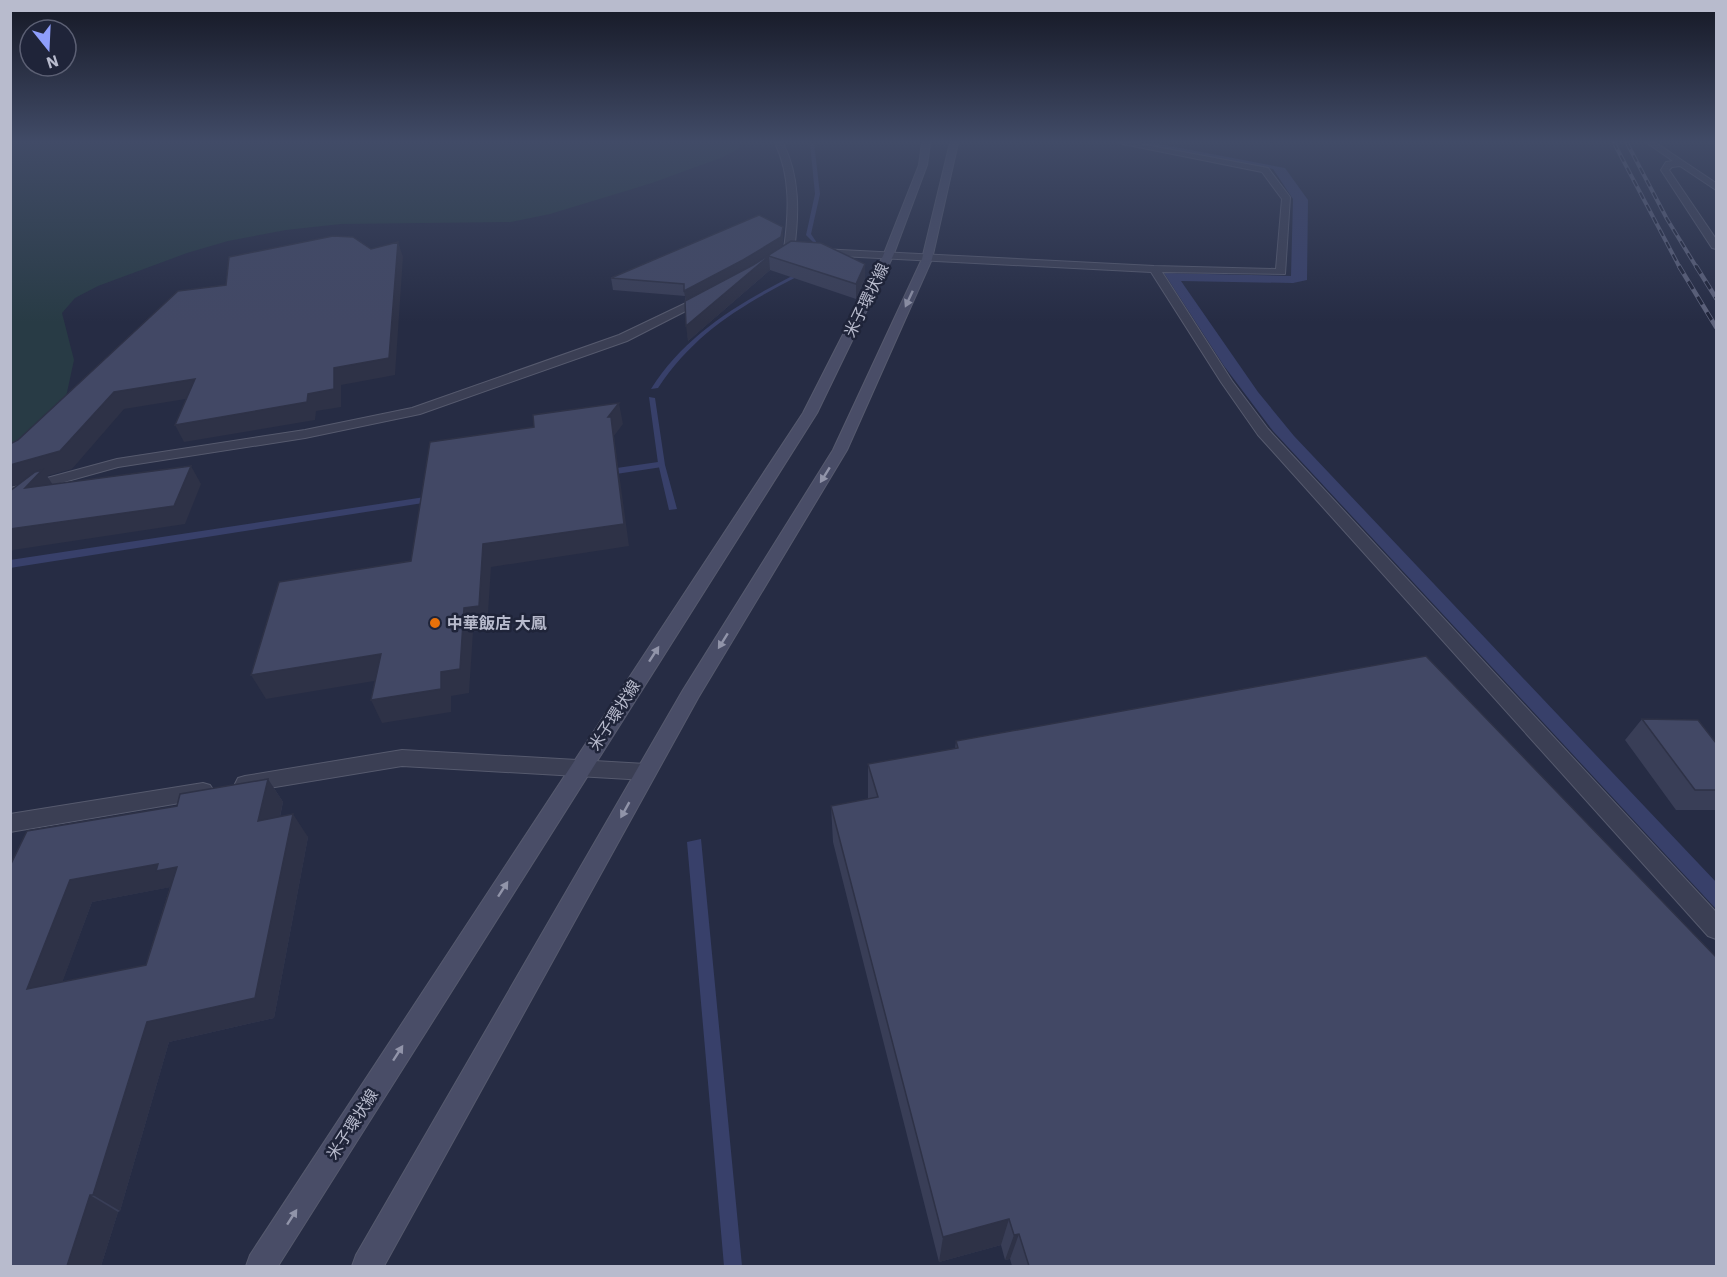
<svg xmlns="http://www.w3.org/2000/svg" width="1727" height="1277" font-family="'IBM Plex Sans','Noto Sans JP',sans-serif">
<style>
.green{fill:#283b45}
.water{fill:#38406a}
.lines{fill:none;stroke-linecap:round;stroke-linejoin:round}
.stream{fill:#38406a;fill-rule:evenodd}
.minor-casing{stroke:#565a6e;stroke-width:2}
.secondary-casing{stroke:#565a6e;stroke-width:2}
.minor{fill:#3b3f54;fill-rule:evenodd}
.secondary{fill:#494d67;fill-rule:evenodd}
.rail-far1-casing{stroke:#5d627b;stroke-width:4}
.rail-casing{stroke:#5d627b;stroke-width:4.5}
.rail-far1{stroke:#1f2439;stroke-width:2;stroke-dasharray:7;stroke-linecap:butt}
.rail{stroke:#1f2439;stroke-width:3;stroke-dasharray:9;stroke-linecap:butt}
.wall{fill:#393e57;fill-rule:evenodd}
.shaded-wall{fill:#2e3247}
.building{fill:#424865;stroke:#2e3247;stroke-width:1.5;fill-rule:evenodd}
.oneway{fill:#9194a9}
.food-dot{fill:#e8710a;stroke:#1f2439;stroke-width:2}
.labels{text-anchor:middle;stroke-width:5;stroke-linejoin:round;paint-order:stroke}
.street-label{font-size:16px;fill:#b8bbcd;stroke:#1f2439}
.poi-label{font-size:16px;font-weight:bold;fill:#b8bbcd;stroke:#1f2439;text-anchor:start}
</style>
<rect width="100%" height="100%" fill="#262c44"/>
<!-- green -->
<path class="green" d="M 11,143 L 739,143 L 740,148 L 723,157 L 652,183 L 550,214 L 511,222 L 341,224 L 286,230 L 228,241 L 187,253 L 98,286 L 75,298 L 62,313 L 74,360 L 63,411 L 11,454 Z"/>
<!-- water -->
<path class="water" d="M 810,143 L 814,143 L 820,194 L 811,234 L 817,243 L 815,244 L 806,235 L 815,194 Z
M 1134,143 L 1154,143 L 1285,168 L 1308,200 L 1307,280 L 1293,283 L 1181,281 L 1258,392 L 1294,436 L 1716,882 L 1716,909 L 1273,431 L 1224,366 L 1164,273 L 1291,276 L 1293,199 L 1273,169 Z
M 832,256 L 834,258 C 764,294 703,320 658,388 L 651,389 C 692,323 764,290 832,256 Z
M 649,397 L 655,398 L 665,465 L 677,509 L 669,510 L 658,463 Z
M 701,839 L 742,1266 L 724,1266 L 687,842 Z"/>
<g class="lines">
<!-- stream -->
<path class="stream" d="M 658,462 L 663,465 L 662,467 L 603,476 L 597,473 L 603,470 Z
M 438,495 L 442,496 L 442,500 L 10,568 L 10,560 Z"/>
<!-- minor casing -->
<g class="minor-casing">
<path id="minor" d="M 775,143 L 783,143 C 800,177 799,214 794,250 L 776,262 L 771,259 L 784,249 C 789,213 791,176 775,143 Z
M 1118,143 L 1135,143 L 1268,168 L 1290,197 L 1285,274 L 1162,272 L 1232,381 L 1268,429 L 1716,912 L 1716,939 L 1708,936 L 1258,435 L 1221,382 L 1151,272 L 821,255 L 816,252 L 821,249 L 1154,266 L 1276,269 L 1282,199 L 1262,172 Z
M 1647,143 L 1656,143 L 1716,183 L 1716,190 L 1680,166 L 1672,167 L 1669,170 L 1716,239 L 1716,249 L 1712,248 L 1661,170 L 1666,162 L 1673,161 Z
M 707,293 L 713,296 L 711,298 L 627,341 L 420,414 L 305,438 L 118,467 L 10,497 L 10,488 L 117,459 L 305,430 L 412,408 L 619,335 Z
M 402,750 L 646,764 L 653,766 L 656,772 L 653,778 L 646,780 L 402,766 L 245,792 L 238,790 L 235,784 L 238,778 L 245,776 Z
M 203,783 L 210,785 L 214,791 L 210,797 L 203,799 L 10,832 L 10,814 Z"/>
</g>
<!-- secondary casing -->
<g class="secondary-casing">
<path id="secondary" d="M 922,143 L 930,143 L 927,165 L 893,256 L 817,413 L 278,1266 L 246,1266 L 250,1255 L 803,413 L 883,256 L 919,165 Z
M 950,143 L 958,143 L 932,259 L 847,450 L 698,698 L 384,1266 L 352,1266 L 356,1255 L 683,690 L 833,450 L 922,259 Z"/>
</g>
<!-- minor -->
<use href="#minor" class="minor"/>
<!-- secondary -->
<use href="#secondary" class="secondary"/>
<!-- rail-far1 casing -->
<g class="rail-far1-casing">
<path id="rail-far1" d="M 1614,143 L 1680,268
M 1627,143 L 1667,219 L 1697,268"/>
</g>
<!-- rail casing -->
<g class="rail-casing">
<path id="rail" d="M 1679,266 L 1716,327
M 1696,266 L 1716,298"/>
</g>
<!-- rail-far1 -->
<use href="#rail-far1" class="rail-far1"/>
<!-- rail -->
<use href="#rail" class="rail"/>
</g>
<!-- wall -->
<path class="wall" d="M 783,227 L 783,238 L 782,247 L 865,264 L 865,278 L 856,299 L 770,270 L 688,341 L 685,296 L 613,290 L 611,278 Z
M 1642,719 L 1716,743 L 1716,810 L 1676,810 L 1625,740 Z
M 956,741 L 1716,1266 L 1012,1266 L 1010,1259 L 1005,1260 L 1001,1245 L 939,1262 L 833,842 L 831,806 L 868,799 L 868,764 L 955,749 Z
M 268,779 L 283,802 L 280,817 L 308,837 L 274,1018 L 169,1042 L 120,1211 L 118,1212 L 101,1266 L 10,866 L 177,806 ZM 170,887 L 146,965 L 62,982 L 92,902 Z"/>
<!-- shaded-wall -->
<path class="shaded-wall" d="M 783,227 L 783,238 L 782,248 L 744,272 L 686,302 L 684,291 Z
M 398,242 L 403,257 L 395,375 L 341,385 L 341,407 L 316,411 L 315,420 L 184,442 L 175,425 L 308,394 L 334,368 Z
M 769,256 L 770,270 L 688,341 L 686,326 Z
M 865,264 L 865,278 L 856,299 L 856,284 Z
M 195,379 L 204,396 L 124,409 L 72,469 L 47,476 L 55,488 L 25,488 L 32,481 L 10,487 L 10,465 L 114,392 Z
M 619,403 L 623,424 L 614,436 L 629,546 L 491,567 L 487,629 L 473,632 L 469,693 L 451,696 L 451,712 L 382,723 L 371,700 L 441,672 L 464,608 L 483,544 L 608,417 Z
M 191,466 L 201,484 L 185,524 L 13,550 L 10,554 L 10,529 Z
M 381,654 L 392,678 L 266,699 L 251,675 Z
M 268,779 L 283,802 L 274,843 L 258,821 Z
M 293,814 L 308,837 L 274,1018 L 169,1042 L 120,1211 L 93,1195 L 147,1022 Z
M 158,864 L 177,867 L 171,887 L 92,902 L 52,1010 L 27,989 L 70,880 Z
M 90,1195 L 118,1212 L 101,1266 L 67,1266 Z
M 1009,1219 L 1001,1245 L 939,1262 L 943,1237 Z
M 1019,1234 L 1010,1259 L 1005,1260 L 1014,1235 Z"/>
<!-- building -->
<path class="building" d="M 759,215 L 783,227 L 781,237 L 743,260 L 684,291 L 684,284 L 611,278 Z
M 333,236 L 353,237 L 371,249 L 398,242 L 389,358 L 334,368 L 334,389 L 308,394 L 307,402 L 175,425 L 195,379 L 114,392 L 60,451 L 10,465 L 10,444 L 18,440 L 178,291 L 226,285 L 229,257 Z
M 791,241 L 821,243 L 865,264 L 856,284 L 769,256 L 686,326 L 685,301 L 753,265 Z
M 619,403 L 608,417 L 611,417 L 624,524 L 483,544 L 479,606 L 464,608 L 460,669 L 441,672 L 441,689 L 371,700 L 381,654 L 251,675 L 279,582 L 411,561 L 430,442 L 534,427 L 533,415 Z
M 191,466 L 174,506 L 10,529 L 10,491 L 35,472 L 42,470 L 25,488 Z
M 1426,656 L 1716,957 L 1716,1266 L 1029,1266 L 1019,1234 L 1014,1235 L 1009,1219 L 943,1237 L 831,806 L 878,797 L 868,764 L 958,748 L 956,741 Z
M 1642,719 L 1698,720 L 1716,743 L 1716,790 L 1695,790 Z
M 268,779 L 258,821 L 293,814 L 255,998 L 147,1022 L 93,1195 L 90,1195 L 67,1266 L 10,1266 L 10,866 L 27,831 L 177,806 L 180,794 ZM 158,864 L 156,871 L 177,867 L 146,965 L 27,989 L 70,880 Z"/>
<!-- one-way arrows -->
<defs><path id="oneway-solid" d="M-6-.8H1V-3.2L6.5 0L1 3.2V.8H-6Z" transform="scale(1.5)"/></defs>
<g class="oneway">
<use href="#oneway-solid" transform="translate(909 299) rotate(115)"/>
<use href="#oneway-solid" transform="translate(825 475) rotate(122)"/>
<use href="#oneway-solid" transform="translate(723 641) rotate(122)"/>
<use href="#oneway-solid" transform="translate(654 654) rotate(-57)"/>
<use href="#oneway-solid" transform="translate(625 810) rotate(119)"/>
<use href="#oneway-solid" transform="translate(503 889) rotate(-57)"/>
<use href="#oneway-solid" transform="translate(398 1053) rotate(-57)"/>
<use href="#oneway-solid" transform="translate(292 1217) rotate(-57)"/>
</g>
<!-- sky -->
<linearGradient id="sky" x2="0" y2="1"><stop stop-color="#151825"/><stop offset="0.44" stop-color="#414b67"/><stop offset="1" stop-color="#414b67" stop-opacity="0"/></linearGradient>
<rect width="1727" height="322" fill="url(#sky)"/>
<!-- markers -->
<circle class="food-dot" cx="435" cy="623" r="6"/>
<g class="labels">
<!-- street labels -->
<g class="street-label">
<text transform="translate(866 300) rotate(-64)" y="6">米子環状線</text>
<text transform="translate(614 715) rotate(-57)" y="6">米子環状線</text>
<text transform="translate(352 1124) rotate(-57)" y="6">米子環状線</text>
</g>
<!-- poi labels -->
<g class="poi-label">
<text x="447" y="629">中華飯店 大鳳</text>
</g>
</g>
<!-- border -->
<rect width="1727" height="1277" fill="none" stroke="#b8bbcd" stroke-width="24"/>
<!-- north arrow -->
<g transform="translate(48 48) rotate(162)"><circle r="28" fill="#1f2439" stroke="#5c6074" stroke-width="1.5"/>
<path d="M0-4.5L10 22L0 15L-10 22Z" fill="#8e9efc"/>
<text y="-9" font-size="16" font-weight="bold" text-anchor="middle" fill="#b8bbcd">N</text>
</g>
</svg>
